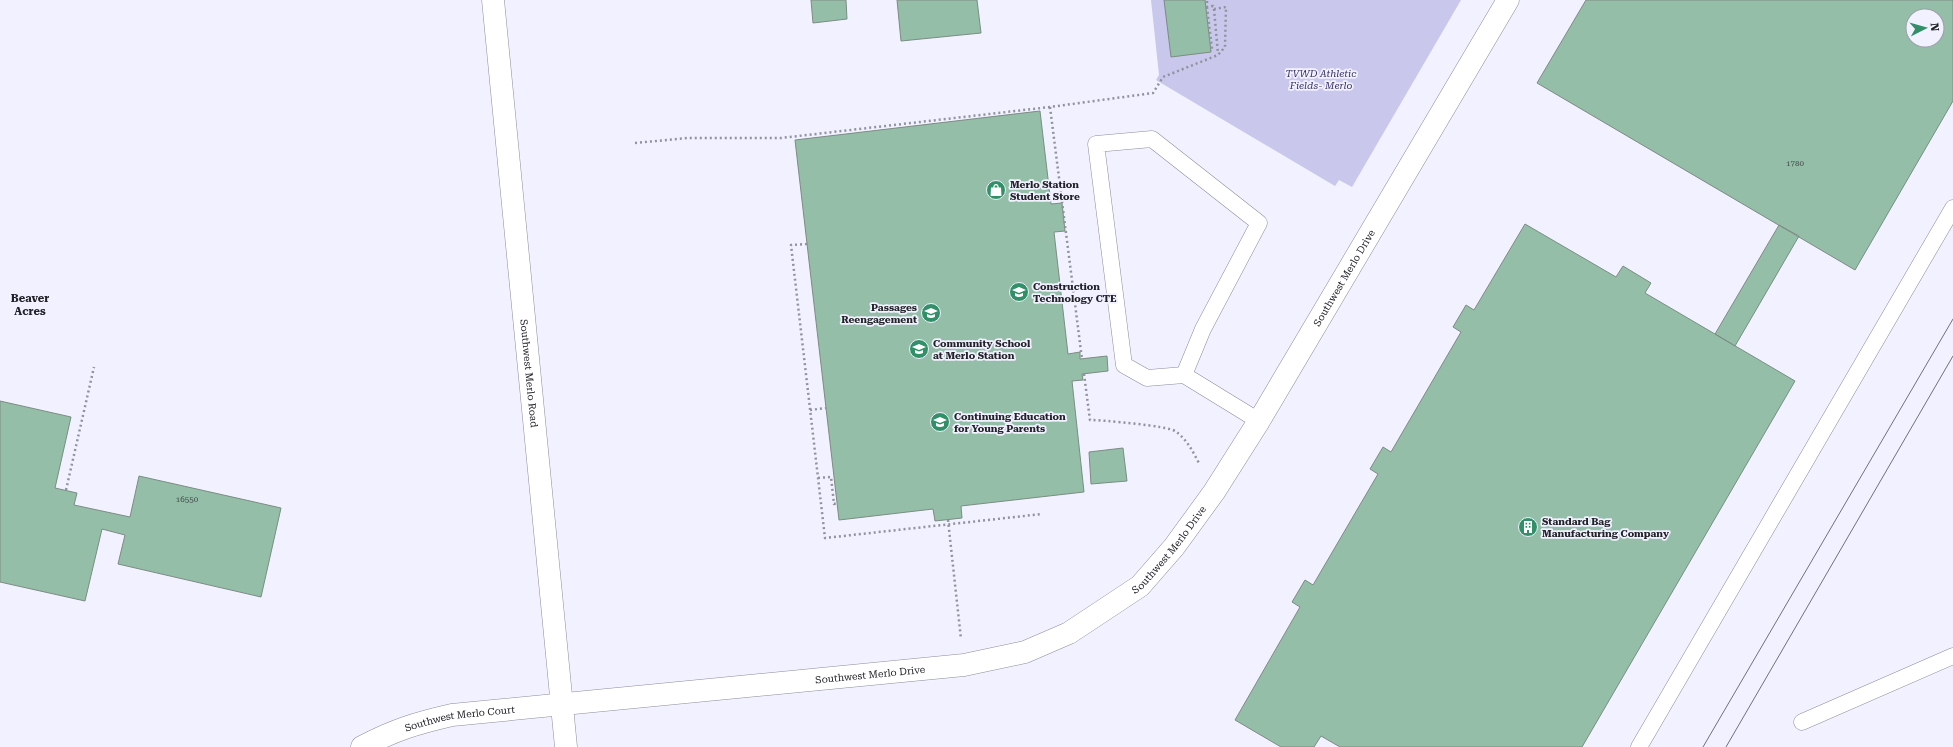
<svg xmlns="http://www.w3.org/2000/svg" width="1953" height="747" font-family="'Roboto Serif',serif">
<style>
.green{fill:#c9c7ec}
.building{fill:#94bea8;stroke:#7c8c83;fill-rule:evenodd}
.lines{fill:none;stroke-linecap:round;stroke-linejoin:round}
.lane-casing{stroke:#8d8c9c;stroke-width:17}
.street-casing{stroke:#8d8c9c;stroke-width:23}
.secondary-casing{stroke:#8d8c9c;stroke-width:23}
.path{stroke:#92929c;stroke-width:2.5;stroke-dasharray:2 3;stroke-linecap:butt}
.lane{stroke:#fff;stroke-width:16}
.street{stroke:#fff;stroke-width:22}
.secondary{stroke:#fff;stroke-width:22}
.tram{stroke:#71717a;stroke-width:1}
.labels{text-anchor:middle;stroke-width:3.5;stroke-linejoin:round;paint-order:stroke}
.number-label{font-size:8px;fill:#3e4847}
.park-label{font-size:10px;font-style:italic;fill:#362e61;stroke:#f1f1ff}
.poi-label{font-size:10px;font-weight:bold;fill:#212127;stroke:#f1f1ff;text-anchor:start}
.street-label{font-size:10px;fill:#212127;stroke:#f1f1ff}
.neighbourhood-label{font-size:11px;font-weight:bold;fill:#212127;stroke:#f1f1ff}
</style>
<rect width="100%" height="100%" fill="#f1f1ff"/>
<!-- green -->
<path class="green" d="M 1151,0 L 1461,0 L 1352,187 L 1339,180 L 1335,186 L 1156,80 L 1159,75 Z"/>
<!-- building -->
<path class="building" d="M 811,0 L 846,0 L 847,19 L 813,23 Z
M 897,0 L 977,0 L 981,33 L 901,41 Z
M 1164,0 L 1205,0 L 1211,52 L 1171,57 Z
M 1586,0 L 1953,0 L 1953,101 L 1855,270 L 1537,83 ZM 1913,16 L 1937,16 L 1937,40 L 1913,40 Z
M 1040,111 L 1051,204 L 1062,203 L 1065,231 L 1054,232 L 1068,354 L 1080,352 L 1080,359 L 1107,356 L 1108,371 L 1082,374 L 1083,380 L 1072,381 L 1084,492 L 961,506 L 962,518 L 935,521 L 933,509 L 839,520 L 795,140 Z
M 1525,224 L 1616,277 L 1623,266 L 1651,283 L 1645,293 L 1795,381 L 1582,747 L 1340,747 L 1321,736 L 1314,747 L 1281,747 L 1235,720 L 1300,607 L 1292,602 L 1305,580 L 1313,585 L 1378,474 L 1370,469 L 1383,447 L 1391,452 L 1461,332 L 1453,327 L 1466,305 L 1474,310 Z
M 1779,225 L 1799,236 L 1735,346 L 1715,334 Z
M 0,401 L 71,417 L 55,488 L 77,493 L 74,505 L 130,517 L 139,476 L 281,508 L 261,597 L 118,564 L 125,535 L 102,529 L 85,601 L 0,582 Z
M 1123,448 L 1127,481 L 1091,484 L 1089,452 Z"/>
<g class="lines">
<!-- lane casing -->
<g class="lane-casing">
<path id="lane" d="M 1184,375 L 1203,329 L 1259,223 L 1152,139 L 1096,144 L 1124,365 L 1147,378 L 1184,375 L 1259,421
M 1802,722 L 1953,656
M 1639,747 L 1953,208"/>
</g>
<!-- street casing -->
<g class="street-casing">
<g id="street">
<path id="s1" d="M 362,747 C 394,730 417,723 452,715 L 964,665 L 1025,652 L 1069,633 L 1140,586 L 1174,547 L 1214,492 L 1259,421 L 1508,0"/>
</g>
</g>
<!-- secondary casing -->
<g class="secondary-casing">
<g id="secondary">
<path id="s2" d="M 493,0 L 566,747"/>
</g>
</g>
<!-- path -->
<path class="path" d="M 1207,7 L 1212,49 L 1210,49
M 1214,9 L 1218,54
M 1050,107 L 1082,359
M 635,143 L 688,138 L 781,138 L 1050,107 L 1153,93 L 1163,77 L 1218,55 L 1225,47 L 1226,7 L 1214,9 L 1213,6 L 1207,7 L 1207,0
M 807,244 L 791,245 L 825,538 L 1042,514
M 1084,374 L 1090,420 C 1102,420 1168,426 1175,431 C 1187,439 1193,452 1200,465
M 810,410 L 826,408
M 818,478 L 831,477 L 834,504 L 837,503
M 66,490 L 94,367
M 948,520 L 961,639"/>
<!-- lane -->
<use href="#lane" class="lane"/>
<!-- street -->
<use href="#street" class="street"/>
<!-- secondary -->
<use href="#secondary" class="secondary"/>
<!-- tram -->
<path class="tram" d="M 1703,747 L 1953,319
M 1726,747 L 1953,356"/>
</g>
<!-- icons -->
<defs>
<g id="shop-disc" transform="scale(1)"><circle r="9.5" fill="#319068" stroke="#f1f1ff"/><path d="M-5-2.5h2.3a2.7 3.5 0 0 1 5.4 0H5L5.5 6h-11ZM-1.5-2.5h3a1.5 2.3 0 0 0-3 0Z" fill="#fff"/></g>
<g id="school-disc" transform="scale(1)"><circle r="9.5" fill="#319068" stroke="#f1f1ff"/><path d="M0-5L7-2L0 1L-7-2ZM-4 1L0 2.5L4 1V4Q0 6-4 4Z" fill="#fff"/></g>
<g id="building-disc" transform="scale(1)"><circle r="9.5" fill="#319068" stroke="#f1f1ff"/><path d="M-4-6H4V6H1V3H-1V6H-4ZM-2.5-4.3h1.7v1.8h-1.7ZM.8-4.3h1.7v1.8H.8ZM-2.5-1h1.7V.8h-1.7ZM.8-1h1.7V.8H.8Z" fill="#fff"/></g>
</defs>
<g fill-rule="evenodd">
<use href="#shop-disc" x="996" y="190"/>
<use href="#school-disc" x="1019" y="292"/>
<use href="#school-disc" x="931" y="313"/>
<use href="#school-disc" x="919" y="349"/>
<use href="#school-disc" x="940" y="422"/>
<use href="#building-disc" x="1528" y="527"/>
</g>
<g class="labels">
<!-- number labels -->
<g class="number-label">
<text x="1795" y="166">1780</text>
<text x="187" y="502">16550</text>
</g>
<!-- park labels -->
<g class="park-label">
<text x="1321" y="77">TVWD Athletic<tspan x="1321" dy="12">Fields- Merlo</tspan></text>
</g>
<!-- poi labels -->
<g class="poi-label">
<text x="1010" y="188">Merlo Station<tspan x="1010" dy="12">Student Store</tspan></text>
<text x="1033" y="290">Construction<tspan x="1033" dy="12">Technology CTE</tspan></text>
<text x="917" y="311" text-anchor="end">Passages<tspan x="917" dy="12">Reengagement</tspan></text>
<text x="933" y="347">Community School<tspan x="933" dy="12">at Merlo Station</tspan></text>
<text x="954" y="420">Continuing Education<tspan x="954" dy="12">for Young Parents</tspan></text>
<text x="1542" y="525">Standard Bag<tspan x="1542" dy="12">Manufacturing Company</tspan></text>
</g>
<!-- street labels -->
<g class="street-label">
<text dy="4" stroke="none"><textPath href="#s1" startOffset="1176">Southwest Merlo Drive</textPath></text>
<text dy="4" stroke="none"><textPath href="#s2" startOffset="375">Southwest Merlo Road</textPath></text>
<text dy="4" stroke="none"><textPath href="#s1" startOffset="852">Southwest Merlo Drive</textPath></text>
<text dy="4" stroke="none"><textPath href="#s1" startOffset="516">Southwest Merlo Drive</textPath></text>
<text dy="4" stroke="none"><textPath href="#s1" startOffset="103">Southwest Merlo Court</textPath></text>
</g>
<!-- neighbourhood labels -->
<g class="neighbourhood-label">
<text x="30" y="302">Beaver<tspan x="30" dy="13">Acres</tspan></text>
</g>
</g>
<!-- north arrow -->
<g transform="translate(1925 28) rotate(84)"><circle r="19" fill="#f1f1ff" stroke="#9e9ea9"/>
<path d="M0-3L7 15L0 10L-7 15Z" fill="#319068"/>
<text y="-6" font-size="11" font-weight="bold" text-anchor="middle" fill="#212127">N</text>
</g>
</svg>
